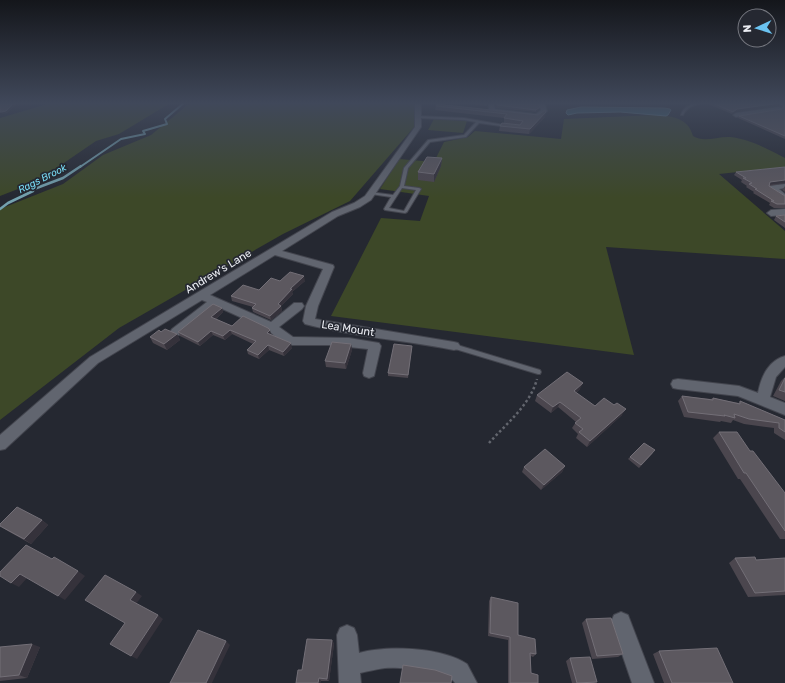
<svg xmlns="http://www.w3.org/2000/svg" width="785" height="683" font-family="Rubik,sans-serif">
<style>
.green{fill:#3d4828}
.water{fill:#408191;stroke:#74a2af}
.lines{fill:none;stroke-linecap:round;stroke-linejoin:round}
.stream-far1{stroke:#74a2af;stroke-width:2}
.stream{stroke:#74a2af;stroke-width:2.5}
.lane-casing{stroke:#43454e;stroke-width:2}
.street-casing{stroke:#43454e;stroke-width:2}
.path{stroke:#63666e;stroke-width:2.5;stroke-dasharray:2.5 2.5;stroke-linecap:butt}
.lane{fill:#61656f;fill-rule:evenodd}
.street{fill:#61656f;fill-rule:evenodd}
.wall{fill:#4b464e}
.shaded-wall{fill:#35323b}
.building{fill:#5c585f;stroke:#736f77}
.labels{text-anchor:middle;stroke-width:3.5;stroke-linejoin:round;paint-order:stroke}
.far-water-label{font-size:10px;font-style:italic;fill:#79ddf7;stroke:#252831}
.street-label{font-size:11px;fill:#eceef4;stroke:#252831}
</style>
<rect width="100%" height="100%" fill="#252831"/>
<!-- green -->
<path class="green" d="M 54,102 L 172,102 L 119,134 L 96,141 L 36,182 L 0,196 L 0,118 Z
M 191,102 L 416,102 L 415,126 L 350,201 L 283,234 L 119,328 L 0,420 L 0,209 L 63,184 L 103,155 L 151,135 Z
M 654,115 C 671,116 688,117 693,136 C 704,143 718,136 730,137 C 750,139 767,149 785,158 L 785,167 L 719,174 L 785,231 L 785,259 L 606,247 L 634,355 L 331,316 L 381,218 L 420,221 L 429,196 L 380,189 L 399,159 L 434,162 L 444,142 L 468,137 L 475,131 L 561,139 L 564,119 Z
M 434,119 L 467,121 L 463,133 L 428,130 Z"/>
<!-- water -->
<path class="water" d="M 581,107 L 664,108 L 670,109 L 671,110 L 668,115 L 666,116 L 620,112 L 577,113 L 568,115 L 566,113 L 567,110 Z"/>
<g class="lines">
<!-- stream-far1 -->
<path class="stream-far1" d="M 80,167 L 121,139 L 145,134 L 143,131 L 167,124 L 165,119 L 185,102"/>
<!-- stream -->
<path class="stream" d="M 0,209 L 8,203 L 33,191 L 34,189 L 63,178 L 81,166"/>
<!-- lane casing -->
<g class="lane-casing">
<path id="lane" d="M 698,102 L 710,102 C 699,104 689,104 683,115 L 681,115 C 683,107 690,104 698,102 Z
M 418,116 L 464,118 L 510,126 L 508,127 L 479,123 L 466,137 L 430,142 L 408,168 L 404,186 L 419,188 L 421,189 L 407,212 L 405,213 L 385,210 L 384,209 L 391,197 L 371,194 L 369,193 L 370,192 L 393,195 L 400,186 L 404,168 L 428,140 L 464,135 L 476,122 L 464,120 L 419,118 ZM 402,188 L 416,190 L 404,211 L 389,208 Z
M 452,344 L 454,344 L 540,370 L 541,372 L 540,374 L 538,374 L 452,348 L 451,346 Z"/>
</g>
<!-- street casing -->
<g class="street-casing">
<path id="street" d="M 415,102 L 421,102 L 421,127 L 371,200 L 360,207 L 338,216 L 282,251 L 333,265 L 334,267 L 318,306 L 315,319 L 454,342 L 458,343 L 460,346 L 458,349 L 454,350 C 405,340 353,337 305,324 L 303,321 L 306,306 L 323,269 L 275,255 L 210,295 L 271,322 L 294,303 L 302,303 L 304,306 L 302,309 L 279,327 L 293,337 L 349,338 L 379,343 L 381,346 L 374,376 L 369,378 L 364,376 L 363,373 L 368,349 L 330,345 L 291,345 L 278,339 L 268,330 L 216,306 L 180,335 L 172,335 L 170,332 L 172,329 L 207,302 L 202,300 L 98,363 L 5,449 L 0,450 L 0,435 L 90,357 L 332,212 L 354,203 L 365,196 L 415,127 Z
M 488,102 L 494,102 L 495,109 L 536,114 L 541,110 L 538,102 L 544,102 L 547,111 L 537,118 L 492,112 L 489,110 Z
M 779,107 L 781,108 L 781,110 L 736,117 L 733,115 L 736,113 Z
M 785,184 L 785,188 L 779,189 L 785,194 L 785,200 L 768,188 L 769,186 Z
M 785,209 L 785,215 L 771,216 L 767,213 L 771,210 Z
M 785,356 L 785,367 L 776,377 L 770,397 L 785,403 L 785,415 L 738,396 L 678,389 L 673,388 L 671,384 L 673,380 L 678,379 L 739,386 L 758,393 C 761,377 768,361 785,356 Z
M 621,612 L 628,615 L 654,683 L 632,683 L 611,622 L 614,615 Z
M 347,625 L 354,628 L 357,635 L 359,653 C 387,645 442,647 467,664 L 477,683 L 455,683 C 447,670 401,667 385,668 C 377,669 369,671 360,673 L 361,683 L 339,683 L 337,635 L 340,628 Z"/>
</g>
<!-- path -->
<path class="path" d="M 489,443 C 507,423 530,405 537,379"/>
<!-- lane -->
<use href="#lane" class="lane"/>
<!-- street -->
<use href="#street" class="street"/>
</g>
<!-- wall -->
<path class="wall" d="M 453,102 L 487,102 L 487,106 Z
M 495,102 L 537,102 L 540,107 L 539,110 L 536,112 L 496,108 Z
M 708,102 L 785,102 L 785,139 L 738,118 L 739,116 L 782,109 L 782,108 L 779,106 L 736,112 L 732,114 L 708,104 Z
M 445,105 L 545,117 L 529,134 L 499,131 L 500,126 L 504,123 L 504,118 L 435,110 L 436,106 Z
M 442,158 L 441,166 L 434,182 L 418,180 L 418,172 Z
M 736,172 L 785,183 L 769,186 L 785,196 L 785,208 L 774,208 L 769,205 L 770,203 L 753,193 L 754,192 L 746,187 L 747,186 L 741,182 L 742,180 L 734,175 Z
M 785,186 L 785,192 L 782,190 Z
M 785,215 L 785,228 L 774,220 L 776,216 Z
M 280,281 L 305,281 L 292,292 L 293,294 L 281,306 L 282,311 L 271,320 L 253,312 L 252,308 L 253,307 L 232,301 L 231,296 L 259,290 Z
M 222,308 L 223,312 L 216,319 L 232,326 L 271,335 L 292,348 L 284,356 L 269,350 L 259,359 L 248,354 L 247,350 L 253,344 L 232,334 L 225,340 L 213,335 L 200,346 L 180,336 L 178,332 Z
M 161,332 L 177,334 L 180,340 L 167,350 L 153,343 L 150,337 Z
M 351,344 L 352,350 L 346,369 L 326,367 L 325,361 Z
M 412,346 L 408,378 L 388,376 L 388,373 Z
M 785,377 L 785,401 L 773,396 L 781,381 Z
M 580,389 L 576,393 L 595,406 L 622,415 L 587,447 L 576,438 L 578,434 L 572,428 L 576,422 L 558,407 L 551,413 L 535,401 L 537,395 Z
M 682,396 L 711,399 L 713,398 L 739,403 L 740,401 L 785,420 L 785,440 L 774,433 L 774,428 L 744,424 L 733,420 L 731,423 L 721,421 L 720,422 L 684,417 L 678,401 Z
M 719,432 L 785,493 L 785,539 L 780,539 L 740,479 L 738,479 L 713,438 Z
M 653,453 L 639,468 L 628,459 L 630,457 Z
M 565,466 L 562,472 L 541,490 L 522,472 L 524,467 Z
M 42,520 L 48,525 L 31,544 L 6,530 L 0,526 Z
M 735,558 L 756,560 L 785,558 L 785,595 L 748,597 L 729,563 Z
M 491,597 L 518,635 L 536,654 L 533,657 L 531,656 L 531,673 L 538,683 L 508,683 L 508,640 L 488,636 L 489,601 Z
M 586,619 L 623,654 L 618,657 L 592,659 L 582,623 Z
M 332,640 L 334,644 L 329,681 L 321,681 L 320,683 L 296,683 L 302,670 Z
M 0,647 L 40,647 L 27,678 L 0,681 Z
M 659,651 L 733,683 L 664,683 L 653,654 Z
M 570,658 L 597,682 L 594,683 L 572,683 L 566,661 Z"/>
<!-- shaded-wall -->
<path class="shaded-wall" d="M 31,102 L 45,102 L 44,104 L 15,106 L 7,113 L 3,114 L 1,112 L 13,104 Z
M 780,103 L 779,106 L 736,112 L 732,114 L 733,112 L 737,109 Z
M 540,107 L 539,110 L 536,112 L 536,110 Z
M 546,112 L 545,117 L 529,134 L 530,129 Z
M 442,158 L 441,166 L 434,182 L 434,174 Z
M 785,180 L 785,183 L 768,185 L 770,182 Z
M 304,276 L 305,281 L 292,292 L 293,294 L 281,306 L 282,311 L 271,320 L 270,316 L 278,304 L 290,289 Z
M 222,308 L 223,312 L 213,321 L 211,317 Z
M 230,330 L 232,334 L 225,340 L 223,336 Z
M 270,330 L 271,335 L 267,333 Z
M 211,331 L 213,335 L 200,346 L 198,342 Z
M 177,334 L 180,340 L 167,350 L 164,344 Z
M 291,343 L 292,348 L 284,356 L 283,352 Z
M 351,344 L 352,350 L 346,369 L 345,363 Z
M 268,345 L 269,350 L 259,359 L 258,355 Z
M 583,383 L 580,389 L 571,397 L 574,391 Z
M 560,402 L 558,407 L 551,413 L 553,407 Z
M 626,409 L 622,415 L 587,447 L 590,441 Z
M 565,466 L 562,472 L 541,490 L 544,485 Z
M 42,520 L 48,525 L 31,544 L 24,539 Z
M 78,571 L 85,576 L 65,600 L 58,596 Z
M 20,574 L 27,578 L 19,587 L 11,583 Z
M 136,592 L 142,596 L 136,604 L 130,600 Z
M 158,615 L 163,619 L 137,659 L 131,656 Z
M 332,640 L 334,644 L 329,681 L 327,679 Z
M 226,641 L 230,645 L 212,683 L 206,683 Z
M 32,644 L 40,647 L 27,678 L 19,675 Z
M 319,678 L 321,681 L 320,683 L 318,683 Z"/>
<!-- building -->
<path class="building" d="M 0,102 L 5,102 L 7,104 L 18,102 L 31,102 L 13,104 L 6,111 L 1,112 L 0,112 Z
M 438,102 L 441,102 L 445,105 L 538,115 L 545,110 L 546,112 L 530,129 L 500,126 L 502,123 L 520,125 L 523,121 L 504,118 L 507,114 L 436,106 Z
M 472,102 L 487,102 L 487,104 Z
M 496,102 L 537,102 L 540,107 L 536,110 L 497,105 Z
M 710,102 L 785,102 L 785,136 L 739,116 L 782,109 L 784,106 L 780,103 L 737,109 L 733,112 Z
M 427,157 L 442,158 L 434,174 L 418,172 Z
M 785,167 L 785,180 L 770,182 L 769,186 L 785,196 L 785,204 L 777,204 L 771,201 L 774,201 L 755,189 L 757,189 L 749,184 L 752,183 L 743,178 L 746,178 L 736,172 Z
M 785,215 L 785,222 L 776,216 Z
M 290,272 L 304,276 L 290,289 L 292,289 L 278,304 L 281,306 L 270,316 L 252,308 L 256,304 L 231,296 L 243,285 L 259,290 L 271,278 L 280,281 Z
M 213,304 L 222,308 L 211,317 L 232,326 L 243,316 L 268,328 L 270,330 L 267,333 L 291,343 L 283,352 L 268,345 L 258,355 L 247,350 L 256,341 L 230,330 L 223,336 L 211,331 L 198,342 L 178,332 Z
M 165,329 L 177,334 L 164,344 L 150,337 L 159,330 L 161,332 Z
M 332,342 L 351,344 L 345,363 L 325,361 Z
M 394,344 L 412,346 L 408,375 L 388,373 Z
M 567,372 L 583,383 L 574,391 L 595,406 L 604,398 L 614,405 L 617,403 L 626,409 L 590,441 L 579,432 L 583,429 L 575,423 L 581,418 L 560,402 L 553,407 L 537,395 Z
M 785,378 L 785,392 L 779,390 Z
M 682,396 L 713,400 L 713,398 L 740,404 L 740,401 L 785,420 L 785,432 L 779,428 L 779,423 L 749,419 L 734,414 L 735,418 L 724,415 L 725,416 L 688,412 Z
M 719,432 L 737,432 L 750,451 L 753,451 L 785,493 L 785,531 L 746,473 L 744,473 Z
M 644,443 L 655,450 L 641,465 L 630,457 Z
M 545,449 L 565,466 L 544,485 L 524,467 Z
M 17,507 L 42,520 L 24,539 L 0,526 L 0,524 Z
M 26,545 L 52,559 L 54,557 L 78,571 L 58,596 L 20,574 L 11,583 L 0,576 L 0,572 Z
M 755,557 L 756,560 L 785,558 L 785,591 L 755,593 L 735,558 Z
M 105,575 L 136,592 L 130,600 L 158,615 L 131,656 L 110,644 L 125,623 L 85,600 Z
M 491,597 L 518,603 L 518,635 L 535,639 L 536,654 L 530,653 L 531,673 L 538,675 L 538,683 L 510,683 L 510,637 L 490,633 Z
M 611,618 L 623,654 L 597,656 L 586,619 Z
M 198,630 L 226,641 L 206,683 L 170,683 Z
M 307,639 L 332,640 L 327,679 L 319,678 L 318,683 L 296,683 L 298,670 L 302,670 Z
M 32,644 L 19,675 L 0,677 L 0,647 Z
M 717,648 L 733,683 L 672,683 L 659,651 Z
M 590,657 L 597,682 L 577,683 L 570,658 Z
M 403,665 L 435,670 L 452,676 L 451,683 L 400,683 Z"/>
<!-- sky -->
<linearGradient id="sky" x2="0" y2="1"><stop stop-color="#14161b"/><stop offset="0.52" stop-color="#40485a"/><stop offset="1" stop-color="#40485a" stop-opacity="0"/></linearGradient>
<rect width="785" height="198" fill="url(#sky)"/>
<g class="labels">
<!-- far-water labels -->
<g class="far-water-label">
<text transform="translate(42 178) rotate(-27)" y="4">Rags Brook</text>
</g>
<!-- street labels -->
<g class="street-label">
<text transform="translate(218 271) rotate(-31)" y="4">Andrew's Lane</text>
<text transform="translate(348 328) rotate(9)" y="4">Lea Mount</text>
</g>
</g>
<!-- north arrow -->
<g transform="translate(757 28) rotate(266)"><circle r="19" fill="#252831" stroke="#75777f"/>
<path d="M0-3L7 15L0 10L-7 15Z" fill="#6ac3f1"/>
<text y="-6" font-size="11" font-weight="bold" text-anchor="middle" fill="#eceef4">N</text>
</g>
</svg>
